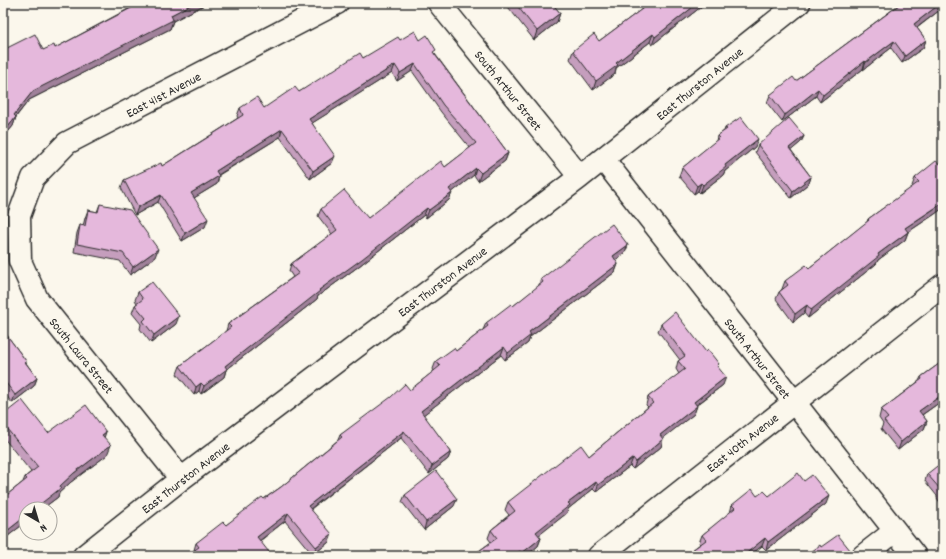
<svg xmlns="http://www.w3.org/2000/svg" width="946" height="559" font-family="Dekko,sans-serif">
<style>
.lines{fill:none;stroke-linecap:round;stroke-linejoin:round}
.minor-casing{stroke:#2b2b2b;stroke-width:25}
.minor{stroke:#fbf7ec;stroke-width:22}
.wall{fill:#c59ebd;stroke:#2b2b2b}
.shaded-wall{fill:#a0819a;stroke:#2b2b2b}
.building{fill:#e5b8dc;stroke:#2b2b2b}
.labels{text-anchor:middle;stroke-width:3.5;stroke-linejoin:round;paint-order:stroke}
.street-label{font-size:13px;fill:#2b2b2b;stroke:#fbf7ec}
</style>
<rect width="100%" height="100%" fill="#fbf7ec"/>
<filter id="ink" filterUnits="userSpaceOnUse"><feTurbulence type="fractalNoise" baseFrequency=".025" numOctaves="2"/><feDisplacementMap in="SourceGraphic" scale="8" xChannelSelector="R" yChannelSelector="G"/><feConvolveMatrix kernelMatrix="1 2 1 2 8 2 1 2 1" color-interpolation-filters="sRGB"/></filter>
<g filter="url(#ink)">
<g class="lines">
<!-- minor casing -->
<g class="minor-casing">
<path id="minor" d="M 439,3 L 580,177
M 603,159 L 915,556
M 181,479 L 37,299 L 20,261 L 19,216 L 33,178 L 67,143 L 337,3
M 84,556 L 181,479 L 580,177 L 799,3
M 599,556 L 943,285
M 863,556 L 895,531"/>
</g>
<!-- minor -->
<use href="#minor" class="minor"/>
</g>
<!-- wall -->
<path class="wall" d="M 130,3 L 208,3 L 173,21 L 170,29 L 29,100 L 16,117 L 13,126 L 3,138 L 43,50 L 55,48 L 128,9 L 128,8 Z
M 505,3 L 552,3 L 560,13 L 557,22 L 534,40 Z
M 650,3 L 706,3 L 652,45 L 650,42 L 616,68 L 615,74 L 593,90 L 570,59 L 573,51 L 599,41 Z
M 897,3 L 942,3 L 940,10 L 917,28 L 926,40 L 923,48 L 902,63 L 891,48 L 863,70 L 863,69 L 820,102 L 816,96 L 782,122 L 767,103 L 770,95 L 796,81 L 896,7 Z
M 400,40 L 420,40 L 435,54 L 508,153 L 505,161 L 478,181 L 474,175 L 452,192 L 449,200 L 426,218 L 424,215 L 359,266 L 318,296 L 317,299 L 226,370 L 224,377 L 201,394 L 199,391 L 194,395 L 177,374 L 180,366 L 226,331 L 228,324 L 293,277 L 289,271 L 291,264 L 332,234 L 318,216 L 321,209 L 368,218 L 445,167 L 470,148 L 441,112 L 412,71 L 397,81 L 392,73 L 312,123 L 332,163 L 310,179 L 280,137 L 219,175 L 217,184 L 194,198 L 205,227 L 182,241 L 158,202 L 135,215 L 121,188 L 124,180 L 162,166 L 238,118 L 237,116 L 240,108 L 264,108 L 299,92 L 363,58 Z
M 943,94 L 943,101 L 941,99 Z
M 725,128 L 755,147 L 725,171 L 723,175 L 700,193 L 698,191 L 694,194 L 679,176 L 682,168 L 716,141 L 717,136 L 724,131 Z
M 804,136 L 801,142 L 791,150 L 811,177 L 809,183 L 791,198 L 755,152 L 758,145 Z
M 943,162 L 943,208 L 935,214 L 908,232 L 905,240 L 878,260 L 876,264 L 808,318 L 804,313 L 793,322 L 776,299 L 779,292 L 782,289 L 785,281 L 809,268 L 867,222 L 868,219 L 913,187 L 912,186 L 915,178 L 940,164 Z
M 100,204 L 155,257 L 130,275 L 120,261 L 74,252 L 77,233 L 80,225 L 83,226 L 85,218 L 88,210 L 97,212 Z
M 628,245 L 625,253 L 615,260 L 618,264 L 615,272 L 530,337 L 528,343 L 505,360 L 501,355 L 423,415 L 451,452 L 448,459 L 429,474 L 401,438 L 311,509 L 329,542 L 313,555 L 285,521 L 260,541 L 194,550 L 196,543 L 226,525 L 281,487 L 338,440 L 340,435 L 410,390 L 434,371 L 433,369 L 436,361 L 456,351 L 483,330 L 486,323 L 513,306 L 538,287 L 541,279 Z
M 138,292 L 176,324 L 151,343 L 140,329 L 141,324 L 132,313 L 135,305 L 137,303 L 135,300 Z
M 661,324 L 718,367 L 723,385 L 697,405 L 694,414 L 662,438 L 661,447 L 633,469 L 630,466 L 596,492 L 593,489 L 568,509 L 567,513 L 538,535 L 541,538 L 538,546 L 526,556 L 472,556 L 491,542 L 488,538 L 491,530 L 509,515 L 505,510 L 508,502 L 589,456 L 648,407 L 646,405 L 648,397 L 679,374 L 676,369 L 678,361 L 680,360 L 658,331 Z
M 3,330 L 26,361 L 26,363 L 37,378 L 34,386 L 12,403 L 3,391 Z
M 943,361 L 943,400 L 922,415 L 927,421 L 924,429 L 898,450 L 881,429 L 883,424 L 879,418 L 881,410 L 919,381 L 921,377 Z
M 3,415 L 48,433 L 104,437 L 107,455 L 71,482 L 59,493 L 58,497 L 42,509 L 26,509 L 26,522 L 3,540 L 3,498 L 23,482 L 25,477 L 31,472 L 3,437 Z
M 943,466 L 943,507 L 937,498 L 937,496 L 925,481 L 927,474 Z
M 804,481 L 826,504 L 766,550 L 762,546 L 749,556 L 684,556 L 700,544 L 699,543 L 702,535 L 730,513 L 732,505 L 757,496 L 769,496 Z
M 405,495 L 454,506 L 424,530 L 402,502 Z"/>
<!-- shaded-wall -->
<path class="shaded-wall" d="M 194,3 L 208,3 L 173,21 L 170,29 L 29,100 L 10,124 L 14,115 L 33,91 L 171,15 Z
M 698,3 L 706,3 L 652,45 L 655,37 Z
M 941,3 L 942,3 L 940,10 L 911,32 L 914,24 Z
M 560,13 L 557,22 L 534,40 L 537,31 Z
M 653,34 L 650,42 L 616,68 L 615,74 L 593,90 L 596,81 L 616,63 Z
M 926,40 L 923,48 L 902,63 L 905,56 Z
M 894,41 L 891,48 L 863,70 L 866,62 Z
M 865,61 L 863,69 L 820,102 L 823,95 Z
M 415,64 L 412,71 L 397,81 L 400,73 Z
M 395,65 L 392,73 L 306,127 L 309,119 Z
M 818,89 L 816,96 L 782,122 L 785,115 Z
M 16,117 L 13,126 L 3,138 L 3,133 Z
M 282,129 L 280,137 L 213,178 L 216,171 Z
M 804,136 L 801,142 L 787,154 L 789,148 Z
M 758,139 L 755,147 L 725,171 L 723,175 L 700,193 L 703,185 L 725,165 Z
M 508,153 L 505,161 L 478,181 L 481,173 Z
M 335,156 L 332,163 L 310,179 L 313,171 Z
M 476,168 L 474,175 L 446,197 L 449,189 Z
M 219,176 L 217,184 L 189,201 L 191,193 Z
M 811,177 L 809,183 L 791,198 L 793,191 Z
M 701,183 L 698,191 L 694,194 L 697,186 Z
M 452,193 L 449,200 L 426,218 L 429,210 Z
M 161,195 L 158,202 L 135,215 L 138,207 Z
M 943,203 L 943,208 L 935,214 L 902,236 L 905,228 Z
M 427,208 L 424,215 L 359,266 L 318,296 L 317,299 L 226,370 L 224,377 L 201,394 L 204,386 L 225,366 L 319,290 Z
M 208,219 L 205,227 L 182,241 L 185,233 Z
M 908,232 L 905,240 L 878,260 L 876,264 L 808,318 L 811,310 L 878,254 Z
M 628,245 L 625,253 L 610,264 L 613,256 Z
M 158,249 L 155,257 L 130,275 L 133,267 Z
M 618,264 L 615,272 L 530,337 L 528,343 L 505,360 L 508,353 L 529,332 Z
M 807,305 L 804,313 L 793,322 L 795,314 Z
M 179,316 L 176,324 L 151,343 L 154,335 Z
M 504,347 L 501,355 L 418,419 L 421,411 Z
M 726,377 L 723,385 L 691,409 L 694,402 Z
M 37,378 L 34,386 L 12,403 L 15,395 Z
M 201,383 L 199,391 L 194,395 L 196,387 Z
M 943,394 L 943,400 L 916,419 L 919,411 Z
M 697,406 L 694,414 L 657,443 L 660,435 Z
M 927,421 L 924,429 L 898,450 L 901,442 Z
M 404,431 L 401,438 L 305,513 L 308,506 Z
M 106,432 L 103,441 L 102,435 Z
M 663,439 L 661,447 L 633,469 L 636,462 Z
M 111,445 L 107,455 L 71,482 L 59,493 L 58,497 L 42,509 L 34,509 L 74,473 Z
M 451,452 L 448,459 L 429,474 L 432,466 Z
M 633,458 L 630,466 L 596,492 L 598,485 Z
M 596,482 L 593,489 L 568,509 L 567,513 L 533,540 L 536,532 L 568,503 Z
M 829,496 L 826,504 L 766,550 L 768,542 Z
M 457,499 L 454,506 L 424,530 L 426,522 Z
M 288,513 L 285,521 L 254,545 L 257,537 Z
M 26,516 L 26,522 L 3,540 L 3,534 Z
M 332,534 L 329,542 L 313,555 L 316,547 Z
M 541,538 L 538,546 L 526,556 L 521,556 L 522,553 Z
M 765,538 L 762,546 L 749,556 L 743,556 Z
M 520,551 L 518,556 L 513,556 Z"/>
<!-- building -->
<path class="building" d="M 133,3 L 194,3 L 171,15 L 173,20 L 33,91 L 14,115 L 16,117 L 3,133 L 3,50 L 35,34 L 43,50 L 54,45 L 55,48 L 135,6 Z
M 515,3 L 552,3 L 560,13 L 537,31 Z
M 650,3 L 698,3 L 655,37 L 653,34 L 616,63 L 618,65 L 596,81 L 573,51 L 594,34 L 599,41 Z
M 898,3 L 941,3 L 914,24 L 926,40 L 905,56 L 894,41 L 866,62 L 865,61 L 823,95 L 818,89 L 785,115 L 770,95 L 793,77 L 796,81 L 899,5 Z
M 415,31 L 420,40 L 427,35 L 436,50 L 433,52 L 508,153 L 481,173 L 476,168 L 449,189 L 452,193 L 429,210 L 427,208 L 362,259 L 319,290 L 320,291 L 225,366 L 227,369 L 204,386 L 201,383 L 196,387 L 180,366 L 231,327 L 228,324 L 299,273 L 291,264 L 337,230 L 321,209 L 344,190 L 368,218 L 441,161 L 445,167 L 476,143 L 443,105 L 415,64 L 400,73 L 395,65 L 309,119 L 335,156 L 313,171 L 282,129 L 216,171 L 219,176 L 191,193 L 208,219 L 185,233 L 161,195 L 138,207 L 124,180 L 161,163 L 162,166 L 202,141 L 243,115 L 240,108 L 257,97 L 264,108 L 295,87 L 299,92 L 360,53 L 363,58 L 398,37 L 400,40 Z
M 741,117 L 758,139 L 725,165 L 726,167 L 703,185 L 701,183 L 697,186 L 682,168 L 719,138 L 717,136 L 727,129 L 725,128 Z
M 789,118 L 804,136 L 789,148 L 811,177 L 793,191 L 758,145 Z
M 936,161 L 940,164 L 943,162 L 943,203 L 938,206 L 905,228 L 908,232 L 878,254 L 879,256 L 811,310 L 807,305 L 795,314 L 779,292 L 788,285 L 785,281 L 806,265 L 809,268 L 869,220 L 868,219 L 919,182 L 915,178 Z
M 100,204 L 130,210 L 158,249 L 133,267 L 123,253 L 77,244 L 80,225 L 85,226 L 88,210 L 98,212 Z
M 612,224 L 628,245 L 613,256 L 618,264 L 529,332 L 531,335 L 508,353 L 504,347 L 421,411 L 451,452 L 432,466 L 404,431 L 308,506 L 332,534 L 316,547 L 288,513 L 257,537 L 272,556 L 186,556 L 199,547 L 196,543 L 223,522 L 226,525 L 262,497 L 264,499 L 281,487 L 342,437 L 340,435 L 391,397 L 405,384 L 410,390 L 440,366 L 436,361 L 454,348 L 456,351 L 488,326 L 486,323 L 511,304 L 513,306 L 543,282 L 541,279 Z
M 152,282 L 179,316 L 154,335 L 143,321 L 146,318 L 135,305 L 143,299 L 138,292 Z
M 675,312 L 706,352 L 708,350 L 719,364 L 717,366 L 726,377 L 694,402 L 697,406 L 660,435 L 663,439 L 636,462 L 633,458 L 598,485 L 596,482 L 568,503 L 570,505 L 536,532 L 541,538 L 522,553 L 520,551 L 513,556 L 472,556 L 497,538 L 491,530 L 515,511 L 508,502 L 581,445 L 589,456 L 653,403 L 648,397 L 685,369 L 678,361 L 685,356 L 661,324 Z
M 3,330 L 26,361 L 25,362 L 37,378 L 15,395 L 3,379 Z
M 943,361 L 943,394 L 919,411 L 927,421 L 901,442 L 884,421 L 888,418 L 881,410 L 922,379 L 921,377 Z
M 22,400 L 48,433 L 86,405 L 106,432 L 102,435 L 111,445 L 74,473 L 60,486 L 61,488 L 34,509 L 26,509 L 26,516 L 3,534 L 3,498 L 27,479 L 25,477 L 38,467 L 3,424 L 3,415 Z
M 941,463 L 943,466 L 943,497 L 939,491 L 941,490 L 927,474 Z
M 436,471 L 457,499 L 426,522 L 405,495 Z
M 798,473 L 804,481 L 812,475 L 829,496 L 768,542 L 765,538 L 743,556 L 684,556 L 706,540 L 702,535 L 735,508 L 732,505 L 752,489 L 757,496 L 764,491 L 769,496 Z
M 838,535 L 855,556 L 806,556 L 820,545 L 821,547 Z"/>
</g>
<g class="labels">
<!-- street labels -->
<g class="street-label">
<text transform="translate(699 83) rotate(-39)" y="5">East Thurston Avenue</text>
<text transform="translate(509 90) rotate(51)" y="5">South Arthur Street</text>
<text transform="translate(163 94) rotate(-28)" y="5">East 41st Avenue</text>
<text transform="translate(442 281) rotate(-37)" y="5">East Thurston Avenue</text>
<text transform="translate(82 355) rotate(51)" y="5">South Laura Street</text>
<text transform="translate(758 358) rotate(52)" y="5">South Arthur Street</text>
<text transform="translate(742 442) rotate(-38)" y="5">East 40th Avenue</text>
<text transform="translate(185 477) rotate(-38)" y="5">East Thurston Avenue</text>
</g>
</g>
<!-- margin -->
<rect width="946" height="559" fill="none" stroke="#fbf7ec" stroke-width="16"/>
<rect x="8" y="8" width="930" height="543" fill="none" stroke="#2b2b2b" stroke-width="1.5" filter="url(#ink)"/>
<!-- north arrow -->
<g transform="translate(38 521) rotate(142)"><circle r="19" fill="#fbf7ec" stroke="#a8a59f"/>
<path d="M0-3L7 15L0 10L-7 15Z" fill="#2b2b2b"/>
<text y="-6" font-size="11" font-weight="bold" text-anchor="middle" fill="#2b2b2b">N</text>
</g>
</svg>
